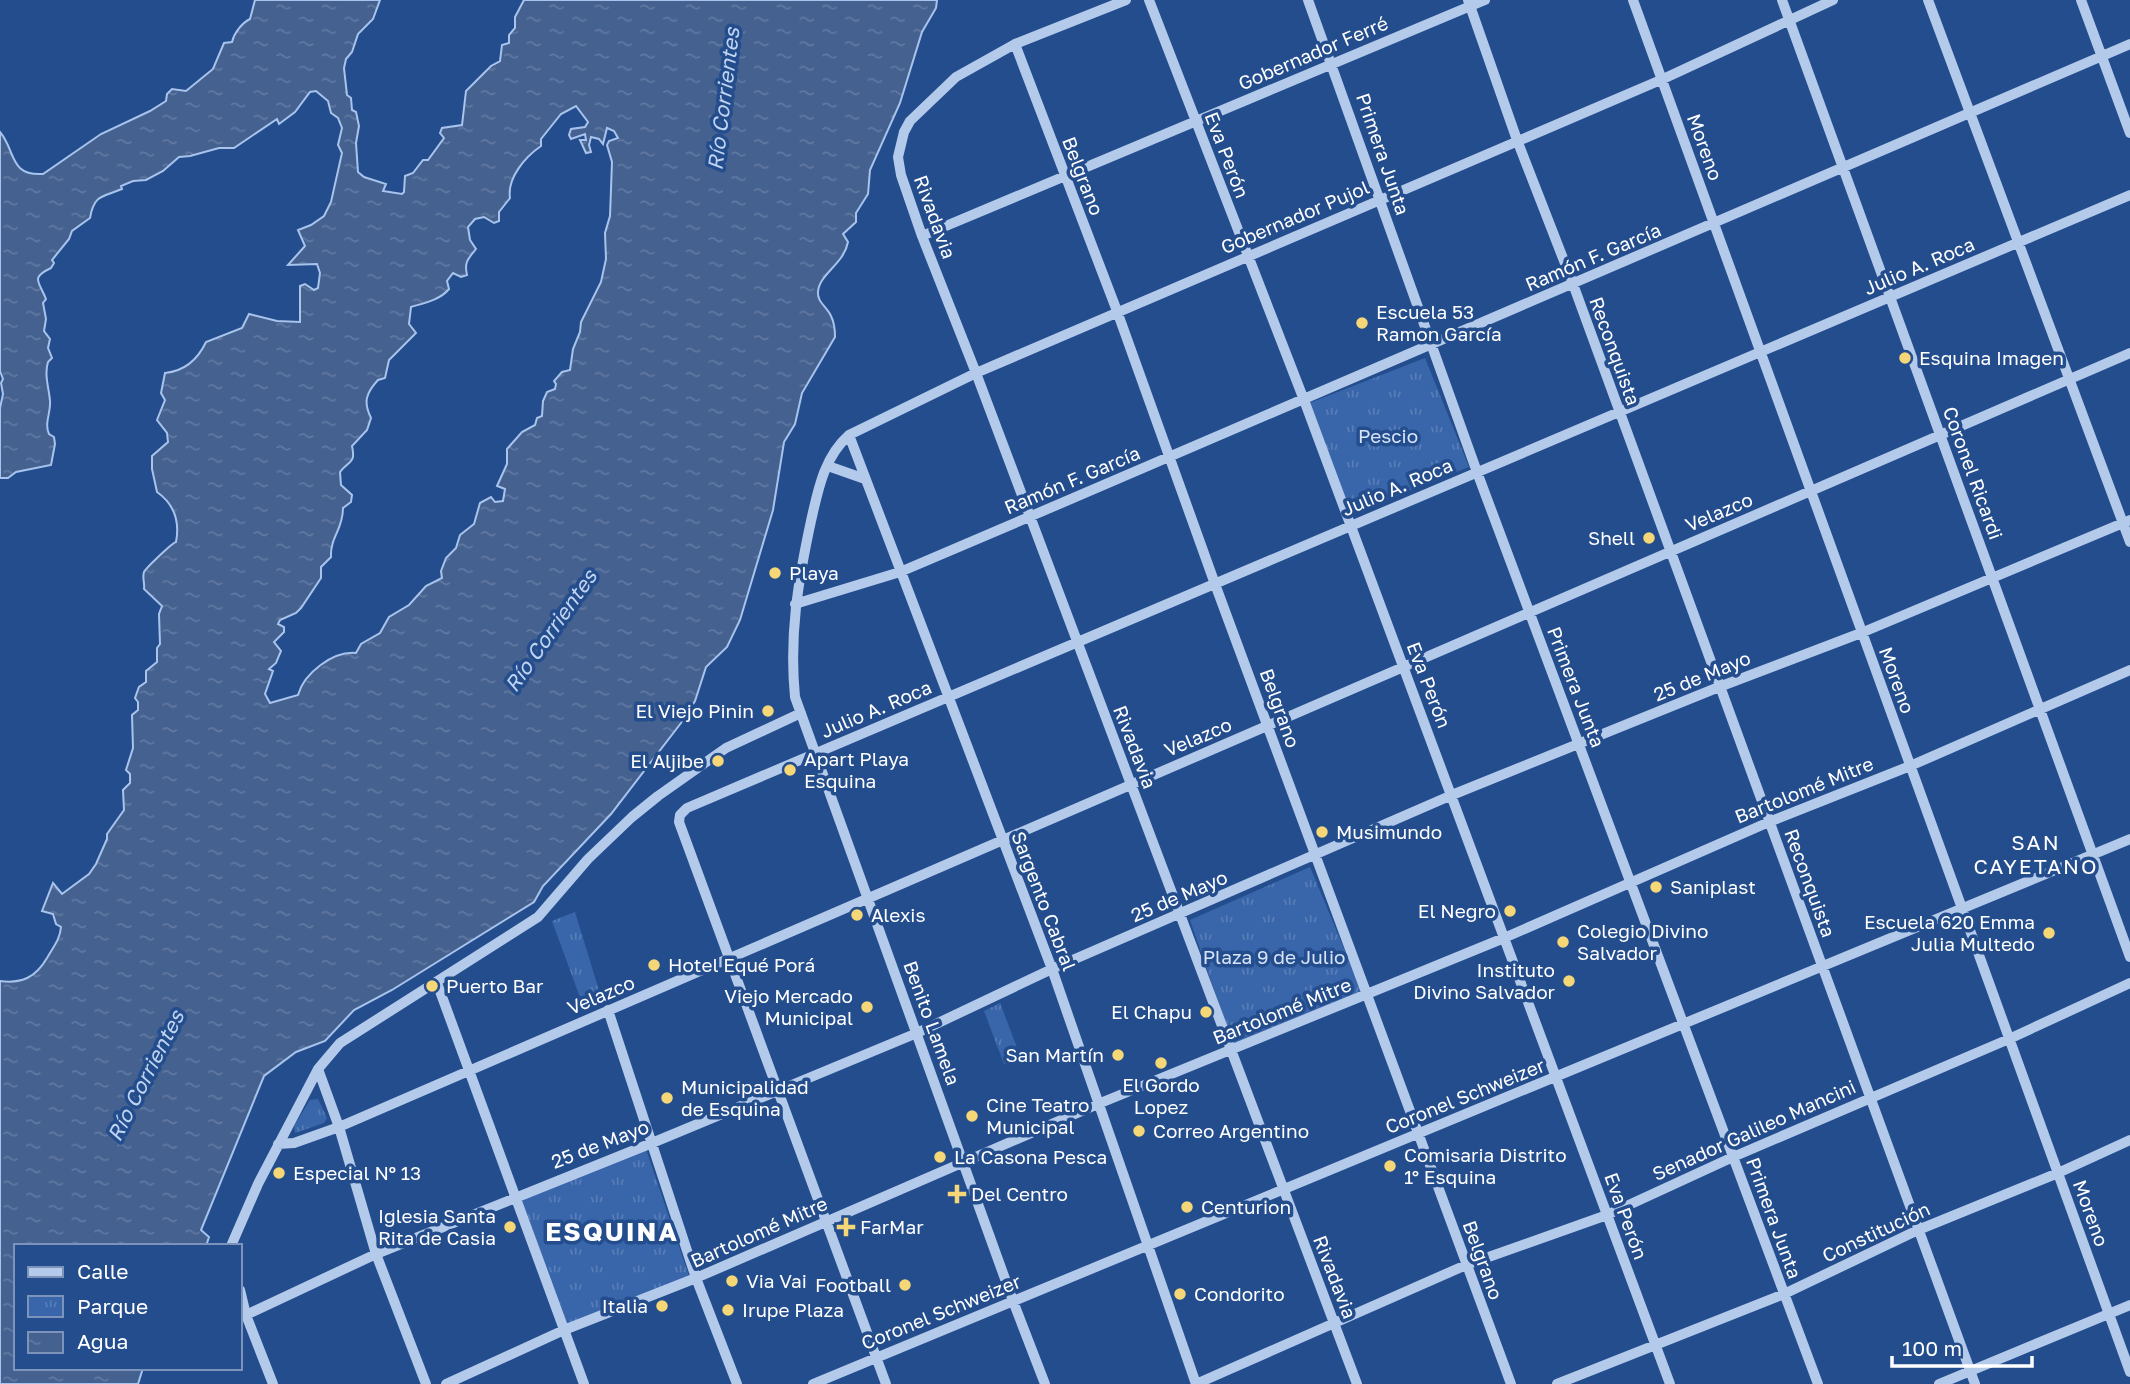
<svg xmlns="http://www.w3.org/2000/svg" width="2130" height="1384" font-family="'Golos Text',sans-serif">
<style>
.park{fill:url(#park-tufts)}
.water{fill:url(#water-ripples);stroke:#a8c4ec;stroke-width:2;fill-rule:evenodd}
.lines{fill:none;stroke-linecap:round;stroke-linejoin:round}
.minor{stroke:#b4caeb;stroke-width:10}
.poi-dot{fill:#f5d777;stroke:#244d8d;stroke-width:2.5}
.labels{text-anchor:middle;stroke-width:7;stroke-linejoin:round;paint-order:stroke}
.street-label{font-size:19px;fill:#fff;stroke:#244d8d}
.poi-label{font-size:19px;fill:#fff;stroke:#244d8d;text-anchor:start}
.park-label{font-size:19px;fill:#d8e5f8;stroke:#244d8d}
.water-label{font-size:21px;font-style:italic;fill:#c0d4f2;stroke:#244d8d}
.neighbourhood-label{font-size:21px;letter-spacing:2px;fill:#fff;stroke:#244d8d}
.district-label{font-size:26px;font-weight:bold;letter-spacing:2px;fill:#fff;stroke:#244d8d}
</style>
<defs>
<pattern id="park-tufts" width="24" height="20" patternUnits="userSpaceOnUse" patternTransform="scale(1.75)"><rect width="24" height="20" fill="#3966aa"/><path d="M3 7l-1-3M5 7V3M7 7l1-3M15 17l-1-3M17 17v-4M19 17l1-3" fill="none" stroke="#577db7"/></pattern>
<pattern id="water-ripples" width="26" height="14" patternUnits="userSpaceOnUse" patternTransform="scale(1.75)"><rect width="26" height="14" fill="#456190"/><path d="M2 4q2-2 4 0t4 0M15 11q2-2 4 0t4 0" fill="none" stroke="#6179a1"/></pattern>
</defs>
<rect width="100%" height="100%" fill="#244d8d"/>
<!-- park -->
<path class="park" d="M 1425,358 L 1469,467 L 1351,514 L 1307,404 Z
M 1310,867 L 1363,994 L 1233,1045 L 1190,920 Z
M 575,912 L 601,997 L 582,1003 L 552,921 Z
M 1000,1003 L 1021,1058 L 1004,1064 L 984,1011 Z
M 318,1099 L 327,1118 L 324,1123 L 295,1133 L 294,1126 L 310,1100 Z
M 646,1149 L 689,1276 L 566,1325 L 522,1200 Z"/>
<!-- water -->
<path class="water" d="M 255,0 L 380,0 L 373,19 L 358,34 L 352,52 L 346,59 L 344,68 L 347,95 L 351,98 L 352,110 L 356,112 L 359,126 L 356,143 L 358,172 L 364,177 L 386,184 L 383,191 L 402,194 L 404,192 L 405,176 L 413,173 L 423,160 L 428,160 L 444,138 L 440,133 L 442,128 L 462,125 L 466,91 L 491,66 L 500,61 L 502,45 L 509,43 L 509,35 L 515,28 L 515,17 L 524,0 L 937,0 L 936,8 L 922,32 L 900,103 L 870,170 L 868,194 L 856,213 L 856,222 L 843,234 L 848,242 C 844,264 819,274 818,292 C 817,302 827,307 831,316 C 834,322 835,329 835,337 L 802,393 L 795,424 L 784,442 L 773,510 L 740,620 L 727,647 L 706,667 L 695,701 L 681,723 L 611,814 L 543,886 L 534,902 L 392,990 L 354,1010 L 325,1041 L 296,1052 L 264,1076 L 201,1230 L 209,1237 L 206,1246 L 16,1246 L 16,1368 L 143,1368 L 138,1384 L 0,1384 L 0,981 C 22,984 36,977 47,958 C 53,947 60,940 61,927 L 56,924 L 53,914 L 42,911 L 53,883 L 62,894 L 89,874 L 96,864 L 107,839 L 107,834 L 124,810 L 123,790 L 130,783 L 130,774 L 126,770 L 133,748 L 132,715 L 138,710 L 138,702 L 135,698 L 139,687 L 146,682 L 146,671 L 157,662 L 157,648 L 160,644 L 159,614 L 162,606 L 144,589 C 145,583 142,578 144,572 C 145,569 172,543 176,542 C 180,521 174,504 157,492 L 152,469 L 152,456 L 168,442 L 167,433 L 157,420 L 165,400 L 161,393 L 165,373 C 185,371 198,359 206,342 L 242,328 L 249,314 L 277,321 L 300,322 L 300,286 L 305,284 L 314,290 L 318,288 L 320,273 L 317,264 L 288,265 L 305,246 L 298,230 L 311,225 L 324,216 L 331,202 L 342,153 L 338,145 L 342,128 L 338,118 L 331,113 L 328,101 L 316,91 L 310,92 L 295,112 L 279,124 L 277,119 L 234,148 L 219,148 L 190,156 L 179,157 L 163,171 L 146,180 L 133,181 L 121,186 L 122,189 C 103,197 94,194 90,218 L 72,231 L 69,239 L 52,260 L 54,263 L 51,268 C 30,278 39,281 46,299 L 43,303 L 46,319 L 44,331 L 50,339 L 48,348 L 52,358 L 48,362 C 44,375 49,388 50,401 C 51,413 44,423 49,434 L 54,437 L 55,444 L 51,465 L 16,472 L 8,478 L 0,478 L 0,408 L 3,394 L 1,383 L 3,379 L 0,371 L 0,132 C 16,151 9,176 43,174 L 101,134 L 150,111 L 166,101 L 167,94 L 172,89 L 186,91 L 213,69 L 224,43 L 232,42 C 234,33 242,23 250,19 ZM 576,106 L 588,122 L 585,127 L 571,129 L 569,135 L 571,139 L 585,134 L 586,140 L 580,140 L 586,153 L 591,152 L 589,145 L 591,137 L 599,139 L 603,144 L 607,128 L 614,131 L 618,138 L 609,141 L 607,145 L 612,162 L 610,216 L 605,233 L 606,259 L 601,282 L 581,322 L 580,332 L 573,349 L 570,370 L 562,372 L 554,381 L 556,384 L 555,389 L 547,392 L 543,401 L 542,416 L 537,418 L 535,425 L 522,432 L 507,449 L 507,464 L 497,486 L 505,489 L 503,501 L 495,502 L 491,497 L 480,503 L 474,524 L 460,535 L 456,548 L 446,558 L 441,571 L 442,578 L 426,586 L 409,605 L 389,617 L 380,633 L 361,644 L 356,653 C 333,651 304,673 298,695 L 270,703 L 265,694 L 273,671 L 269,669 L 276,663 L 281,651 L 274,642 L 284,632 L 284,627 L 278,624 L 280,620 L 296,613 L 301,608 L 321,578 L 321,567 L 331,557 C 330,537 343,530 343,508 L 351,502 L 352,495 L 341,485 L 340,472 C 349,460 356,464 352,446 L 367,430 L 371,418 C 363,402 366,393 378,380 L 385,378 L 389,360 L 416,333 L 409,324 L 411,307 C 424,303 440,300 449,289 L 447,281 L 453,273 L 461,277 L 467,275 C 464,262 468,259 476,249 L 470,240 L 468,227 L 475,219 L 484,217 L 494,223 L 499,221 L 499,212 L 510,198 C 507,178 525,157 541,146 L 541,139 L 561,114 Z"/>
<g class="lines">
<!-- minor -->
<path class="minor" d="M 1126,0 L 1015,44 L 956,77 L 910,121 L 904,132 L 898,157 L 901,175 L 922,236 L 976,373 L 1357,1384
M 1149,0 L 1304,400 L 1670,1384
M 1308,0 L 1477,472 L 1818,1384
M 1468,0 L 1517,140 L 1573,284 L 1975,1384
M 1633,0 L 2130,1372
M 1782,0 L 2130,957
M 1928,0 L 2130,542
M 2081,0 L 2130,133
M 1015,44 L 1117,311 L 1215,584 L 1511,1384
M 922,236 L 1485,0
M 849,435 L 1052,969 L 1196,1384 L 1466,1265 L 1607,1215 L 1733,1157 L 2009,1039 L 2130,983
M 828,466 L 865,479
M 795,604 L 900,572 L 1029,517 L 2130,44
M 437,983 L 584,1384
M 608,1010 L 696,1278 L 737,1384
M 318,1069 L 339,1127 L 376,1254 L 426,1384
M 278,1144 L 294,1143 L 339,1127 L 2130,353
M 231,1246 L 258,1184 L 318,1069 L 340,1043 L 538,917 L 588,859 L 632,817 L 658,796 L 726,748 L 801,713
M 240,1290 L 246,1315 L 273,1384
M 246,1315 L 376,1254 L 652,1143 L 917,1033 L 1052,969 L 1452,795 L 1719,687 L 1861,633 L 2130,520
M 446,1384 L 564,1330 L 696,1278 L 1098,1104 L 1504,938 L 1769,822 L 1910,766 L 2130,670
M 813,1384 L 2130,839
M 886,1384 L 679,822 L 680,815 L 687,808 L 2130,195
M 1045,1384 L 1013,1301 L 795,697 C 789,636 798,581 811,521 C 818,490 824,457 849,435 L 976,373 L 1663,79 L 1833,0
M 1557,1384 L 1784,1294 L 1918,1230 L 2058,1173 L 2130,1140
M 1939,1384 L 2130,1305"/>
</g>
<!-- markers -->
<g class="poi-dot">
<circle cx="1362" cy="323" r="7"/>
<circle cx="1905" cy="358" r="7"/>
<circle cx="1649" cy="538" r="7"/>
<circle cx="775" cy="573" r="7"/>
<circle cx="768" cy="711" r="7"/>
<circle cx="718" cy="761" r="7"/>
<circle cx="790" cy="770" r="7"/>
<circle cx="1322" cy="832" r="7"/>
<circle cx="1656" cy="887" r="7"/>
<circle cx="1510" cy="911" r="7"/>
<circle cx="857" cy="915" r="7"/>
<circle cx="2049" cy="933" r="7"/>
<circle cx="1563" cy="942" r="7"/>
<circle cx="654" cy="965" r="7"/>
<circle cx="1569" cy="981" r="7"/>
<circle cx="432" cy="986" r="7"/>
<circle cx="867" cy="1007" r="7"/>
<circle cx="1206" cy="1012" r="7"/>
<circle cx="1118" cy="1055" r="7"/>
<circle cx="1161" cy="1063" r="7"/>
<circle cx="667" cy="1098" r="7"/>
<circle cx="972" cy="1116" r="7"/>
<circle cx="1139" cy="1131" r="7"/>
<circle cx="940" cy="1157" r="7"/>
<circle cx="1390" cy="1166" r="7"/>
<circle cx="279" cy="1173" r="7"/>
<path d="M953.5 1183.5h7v7h7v7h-7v7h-7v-7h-7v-7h7z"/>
<circle cx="1187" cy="1207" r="7"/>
<circle cx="510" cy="1227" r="7"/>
<path d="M842.5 1216.5h7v7h7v7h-7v7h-7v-7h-7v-7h7z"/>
<circle cx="732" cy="1281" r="7"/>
<circle cx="905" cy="1285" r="7"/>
<circle cx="1180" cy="1294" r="7"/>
<circle cx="662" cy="1306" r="7"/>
<circle cx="728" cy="1310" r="7"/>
</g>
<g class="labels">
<!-- street labels -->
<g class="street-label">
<text transform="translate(1313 53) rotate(-23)" y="7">Gobernador Ferré</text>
<text transform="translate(1705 147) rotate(70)" y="7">Moreno</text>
<text transform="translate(1383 154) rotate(71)" y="7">Primera Junta</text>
<text transform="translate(1227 155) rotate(69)" y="7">Eva Perón</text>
<text transform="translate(1083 176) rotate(69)" y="7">Belgrano</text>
<text transform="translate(935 217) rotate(70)" y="7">Rivadavia</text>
<text transform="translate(1295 217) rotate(-23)" y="7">Gobernador Pujol</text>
<text transform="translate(1593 257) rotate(-23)" y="7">Ramón F. García</text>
<text transform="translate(1919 266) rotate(-23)" y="7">Julio A. Roca</text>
<text transform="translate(1615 351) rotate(70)" y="7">Reconquista</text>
<text transform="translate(1973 473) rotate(70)" y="7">Coronel Ricardi</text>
<text transform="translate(1072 480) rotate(-23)" y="7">Ramón F. García</text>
<text transform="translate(1397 487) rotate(-23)" y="7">Julio A. Roca</text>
<text transform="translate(1719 512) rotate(-23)" y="7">Velazco</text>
<text transform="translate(1702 676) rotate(-22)" y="7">25 de Mayo</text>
<text transform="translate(1897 680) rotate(70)" y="7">Moreno</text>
<text transform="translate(1429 685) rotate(69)" y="7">Eva Perón</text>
<text transform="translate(1576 687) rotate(69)" y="7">Primera Junta</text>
<text transform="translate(1280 708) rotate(70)" y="7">Belgrano</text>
<text transform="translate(876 709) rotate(-23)" y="7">Julio A. Roca</text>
<text transform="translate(1198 737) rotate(-23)" y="7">Velazco</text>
<text transform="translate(1135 747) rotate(69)" y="7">Rivadavia</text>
<text transform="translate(1804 790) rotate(-22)" y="7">Bartolomé Mitre</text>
<text transform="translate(1810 883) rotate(70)" y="7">Reconquista</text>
<text transform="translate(1179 896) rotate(-23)" y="7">25 de Mayo</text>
<text transform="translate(1044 901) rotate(69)" y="7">Sargento Cabral</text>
<text transform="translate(601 995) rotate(-23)" y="7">Velazco</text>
<text transform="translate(1282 1011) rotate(-22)" y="7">Bartolomé Mitre</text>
<text transform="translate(932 1023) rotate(70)" y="7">Benito Lamela</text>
<text transform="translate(1465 1096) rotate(-22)" y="7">Coronel Schweizer</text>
<text transform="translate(1754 1130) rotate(-24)" y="7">Senador Galileo Mancini</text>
<text transform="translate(600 1144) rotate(-21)" y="7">25 de Mayo</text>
<text transform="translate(2091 1213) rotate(70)" y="7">Moreno</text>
<text transform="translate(1626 1216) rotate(70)" y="7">Eva Perón</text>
<text transform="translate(1774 1218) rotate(70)" y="7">Primera Junta</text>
<text transform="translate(759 1232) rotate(-24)" y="7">Bartolomé Mitre</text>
<text transform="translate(1876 1232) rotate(-25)" y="7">Constitución</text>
<text transform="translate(1483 1260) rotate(70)" y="7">Belgrano</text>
<text transform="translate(1335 1277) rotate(69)" y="7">Rivadavia</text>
<text transform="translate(941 1312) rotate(-22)" y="7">Coronel Schweizer</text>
</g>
<!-- poi labels -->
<g class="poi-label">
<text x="1376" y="319">Escuela 53<tspan x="1376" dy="22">Ramon García</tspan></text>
<text x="1919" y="365">Esquina Imagen</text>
<text x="1635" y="545" text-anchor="end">Shell</text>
<text x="789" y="580">Playa</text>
<text x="754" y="718" text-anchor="end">El Viejo Pinin</text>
<text x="804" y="766">Apart Playa<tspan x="804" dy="22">Esquina</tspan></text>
<text x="704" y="768" text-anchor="end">El Aljibe</text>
<text x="1336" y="839">Musimundo</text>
<text x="1670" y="894">Saniplast</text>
<text x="1496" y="918" text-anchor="end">El Negro</text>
<text x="871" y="922">Alexis</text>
<text x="2035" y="929" text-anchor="end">Escuela 620 Emma<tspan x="2035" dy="22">Julia Multedo</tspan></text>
<text x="1577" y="938">Colegio Divino<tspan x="1577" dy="22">Salvador</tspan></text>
<text x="668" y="972">Hotel Equé Porá</text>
<text x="1555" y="977" text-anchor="end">Instituto<tspan x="1555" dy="22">Divino Salvador</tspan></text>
<text x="446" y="993">Puerto Bar</text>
<text x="853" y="1003" text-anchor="end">Viejo Mercado<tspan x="853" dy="22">Municipal</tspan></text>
<text x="1192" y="1019" text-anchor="end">El Chapu</text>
<text x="1104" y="1062" text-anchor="end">San Martín</text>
<text x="1161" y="1092" text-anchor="middle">El Gordo<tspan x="1161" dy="22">Lopez</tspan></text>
<text x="681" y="1094">Municipalidad<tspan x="681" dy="22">de Esquina</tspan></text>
<text x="986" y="1112">Cine Teatro<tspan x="986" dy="22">Municipal</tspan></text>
<text x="1153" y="1138">Correo Argentino</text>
<text x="1404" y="1162">Comisaria Distrito<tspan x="1404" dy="22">1° Esquina</tspan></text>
<text x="954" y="1164">La Casona Pesca</text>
<text x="293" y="1180">Especial Nº 13</text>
<text x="971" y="1201">Del Centro</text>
<text x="1201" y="1214">Centurion</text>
<text x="496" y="1223" text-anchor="end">Iglesia Santa<tspan x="496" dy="22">Rita de Casia</tspan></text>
<text x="860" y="1234">FarMar</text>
<text x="746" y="1288">Via Vai</text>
<text x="891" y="1292" text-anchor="end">Football</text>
<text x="1194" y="1301">Condorito</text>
<text x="648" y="1313" text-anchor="end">Italia</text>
<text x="742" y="1317">Irupe Plaza</text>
</g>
<!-- park labels -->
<g class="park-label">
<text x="1388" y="443">Pescio</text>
<text x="1274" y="964">Plaza 9 de Julio</text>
</g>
<!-- water labels -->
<g class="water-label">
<text transform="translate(724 99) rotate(-83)" y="7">Río Corrientes</text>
<text transform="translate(551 631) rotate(-55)" y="7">Río Corrientes</text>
<text transform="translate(146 1076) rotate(-63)" y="7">Río Corrientes</text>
</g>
<!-- neighbourhood labels -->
<g class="neighbourhood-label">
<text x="2036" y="850">SAN<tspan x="2036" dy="24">CAYETANO</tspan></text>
</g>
<!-- district labels -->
<g class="district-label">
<text x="612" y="1241">ESQUINA</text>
</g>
</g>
<!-- legend -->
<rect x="14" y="1244" width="228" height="126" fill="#244d8d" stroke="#7c94bb" stroke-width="2"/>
<rect x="28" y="1267" width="35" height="10" fill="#b4caeb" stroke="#7c94bb" stroke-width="2"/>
<text x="77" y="1279" font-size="21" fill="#ffffff">Calle</text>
<rect x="28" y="1296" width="35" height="21" fill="url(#park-tufts)" stroke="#7c94bb" stroke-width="2"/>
<text x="77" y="1314" font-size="21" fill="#ffffff">Parque</text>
<rect x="28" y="1332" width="35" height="21" fill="url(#water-ripples)" stroke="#7c94bb" stroke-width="2"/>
<text x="77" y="1349" font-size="21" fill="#ffffff">Agua</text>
<!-- scale -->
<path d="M1892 1356v10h140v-10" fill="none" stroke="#ffffff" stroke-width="3.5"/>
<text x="1902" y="1356" font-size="21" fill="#ffffff" stroke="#244d8d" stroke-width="5" paint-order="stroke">100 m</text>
</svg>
